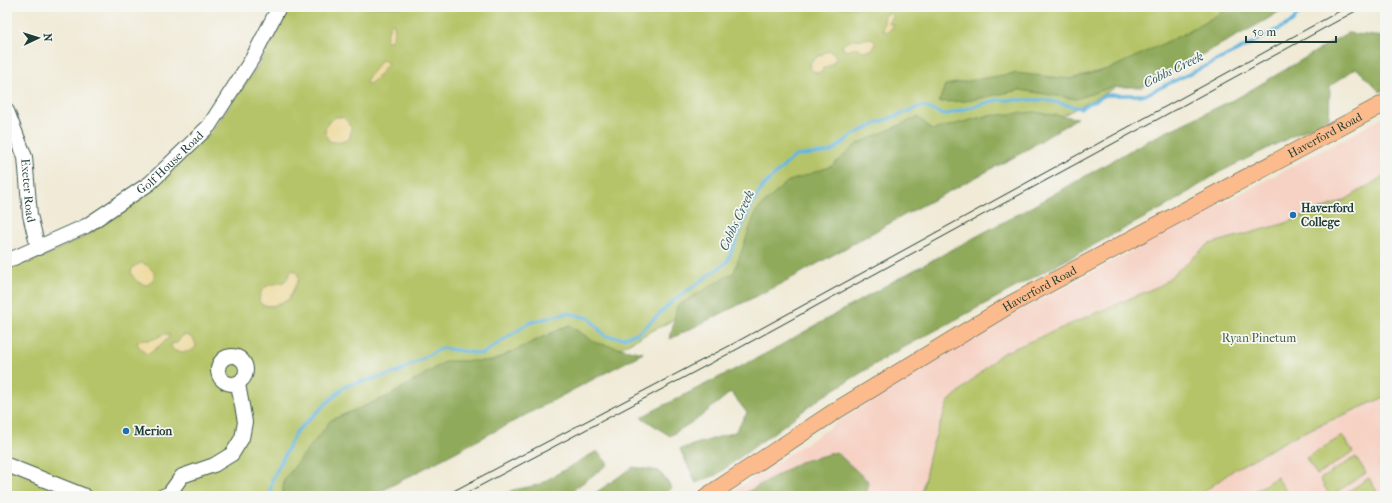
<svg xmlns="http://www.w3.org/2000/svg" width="1392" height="503" font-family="'IM FELL French Canon',serif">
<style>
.built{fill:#f6d2c4}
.green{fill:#b5c467;stroke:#6a804e}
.forest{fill:#90aa5c;stroke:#587448}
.sand{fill:#eeda9e;stroke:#868c69}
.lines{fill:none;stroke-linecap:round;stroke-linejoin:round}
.stream{stroke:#65b6e0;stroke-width:3.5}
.minor-casing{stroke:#3e574c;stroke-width:16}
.major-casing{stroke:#3e574c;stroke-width:18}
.minor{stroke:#fff;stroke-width:14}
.major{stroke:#fbbb8c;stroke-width:17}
.tram{stroke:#1f3d34;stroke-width:1}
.poi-dot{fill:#1f6fb2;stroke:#f6f6f2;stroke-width:1.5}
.labels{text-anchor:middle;stroke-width:3.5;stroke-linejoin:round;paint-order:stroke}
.street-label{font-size:12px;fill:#1f3d34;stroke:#f6f6f2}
.poi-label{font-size:12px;font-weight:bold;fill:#1f3d34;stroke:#f6f6f2;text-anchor:start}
.park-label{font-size:12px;fill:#445f41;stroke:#f6f6f2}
.water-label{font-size:13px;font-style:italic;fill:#305b5f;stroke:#f6f6f2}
</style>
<rect width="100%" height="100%" fill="#f6f6f2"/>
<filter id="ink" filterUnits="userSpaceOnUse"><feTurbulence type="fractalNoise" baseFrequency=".025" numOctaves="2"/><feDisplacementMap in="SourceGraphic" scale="8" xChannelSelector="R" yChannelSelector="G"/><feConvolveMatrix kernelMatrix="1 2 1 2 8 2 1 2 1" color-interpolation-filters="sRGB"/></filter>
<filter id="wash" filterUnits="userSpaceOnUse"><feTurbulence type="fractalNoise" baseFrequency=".012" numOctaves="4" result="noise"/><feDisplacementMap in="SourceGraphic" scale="16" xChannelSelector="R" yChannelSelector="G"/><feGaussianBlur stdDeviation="0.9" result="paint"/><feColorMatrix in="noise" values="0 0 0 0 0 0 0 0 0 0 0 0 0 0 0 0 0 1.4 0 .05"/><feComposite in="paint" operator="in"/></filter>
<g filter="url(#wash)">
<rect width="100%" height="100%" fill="#f0ead6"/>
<!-- built -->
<path class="built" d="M 1385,117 L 1385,496 L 726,496 L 859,408 L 1017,312 Z"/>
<!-- green -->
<path class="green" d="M 290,7 L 1269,7 L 338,496 L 7,496 L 7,268 L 43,257 L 91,233 L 154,185 L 211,132 L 258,66 Z
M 1385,175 L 1385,397 L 1297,435 L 1235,469 L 1198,496 L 921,496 L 931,449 L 948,402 L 1001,354 L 1161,285 L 1209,244 L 1283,224 L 1345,200 Z
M 1342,436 L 1353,452 L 1317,475 L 1306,458 Z
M 1356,457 L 1366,473 L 1330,496 L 1320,479 Z
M 1277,477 L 1288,494 L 1284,496 L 1247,496 Z
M 1369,478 L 1379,495 L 1378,496 L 1341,496 Z"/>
<!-- forest -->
<path class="forest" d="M 1231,7 L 1286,7 L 1266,20 L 1142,87 L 1112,87 L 1076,99 L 1020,90 L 966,101 L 939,102 L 945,85 L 1015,73 L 1070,79 L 1111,68 L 1188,32 Z
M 1347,33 L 1385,37 L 1385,89 L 1380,92 L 1356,68 L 1330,86 L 1329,118 L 1218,173 L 1170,204 L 890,355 L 822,397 L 716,475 L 696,483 L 680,449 L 735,432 L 747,413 L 731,392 L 700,417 L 670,436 L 641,417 L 767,353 L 892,282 L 1033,206 L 1145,142 L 1239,97 Z
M 1034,112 L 1077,118 L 1020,154 L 908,213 L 781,284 L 670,339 L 677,306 L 734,272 L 756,211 L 787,182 L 832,166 L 857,144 L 918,117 L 933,130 L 986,116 Z
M 569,325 L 596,343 L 643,353 L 372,496 L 282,496 L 284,480 L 331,420 L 391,395 L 446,361 L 492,361 Z
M 597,451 L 608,464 L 565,496 L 501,496 L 513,490 L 538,485 Z
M 836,452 L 869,482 L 866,496 L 740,496 L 800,462 Z
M 633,467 L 659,471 L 672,488 L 662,496 L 591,496 Z"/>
<!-- sand -->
<path class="sand" d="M 890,13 L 893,15 L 893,18 L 890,19 L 889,23 L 890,24 L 894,24 L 894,25 L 888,32 L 885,32 L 883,30 L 885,14 Z
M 393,23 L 395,28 L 392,40 L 388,41 L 386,40 L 390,24 Z
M 870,38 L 875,41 L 875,46 L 872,50 L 862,51 L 858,48 L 853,48 L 849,51 L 844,50 L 842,46 C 850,37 859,41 870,38 Z
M 828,51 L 834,53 L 836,58 L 836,60 L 833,61 L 833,64 L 823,68 L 823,71 L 818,73 L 811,70 L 810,63 L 817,57 Z
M 383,60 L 388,63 C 384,69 374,84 367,84 L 366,83 C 368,74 376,70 379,62 Z
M 336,117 L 343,117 C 351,125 353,127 349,139 C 342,142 337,143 329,141 C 322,130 325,123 336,117 Z
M 141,263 L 147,265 L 154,272 L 154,278 L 148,285 C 141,285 133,280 131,272 L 133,267 Z
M 293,270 L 297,272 L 299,279 L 288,300 L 272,306 L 262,305 L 259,301 C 260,291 263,286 274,284 C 277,283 280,284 283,282 C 288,280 289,273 293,270 Z
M 164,334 L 168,334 L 169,338 L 149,354 L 145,353 L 137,344 L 139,341 C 143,339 144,340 148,340 C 154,340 159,336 164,334 Z
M 185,335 C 193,337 195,339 196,347 C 189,354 183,352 174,351 L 171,346 L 171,344 L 177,343 L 182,336 Z"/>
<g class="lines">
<!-- stream -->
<path class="stream" d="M 270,496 L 272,480 L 296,432 L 345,386 L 396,373 L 442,348 L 482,354 L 529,323 L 567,313 L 589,318 L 605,336 L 623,338 L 640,332 L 673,301 L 727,262 L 752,204 L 763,186 L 795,156 L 831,152 L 853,135 L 880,122 L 923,106 L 944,115 L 997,100 L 1046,100 L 1080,108 L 1106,95 L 1145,95 L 1237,51 L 1292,22 L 1303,7"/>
</g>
</g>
<g filter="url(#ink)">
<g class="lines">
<!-- minor casing -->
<g class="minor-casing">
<g id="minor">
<path id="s1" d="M 7,111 L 25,157 L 30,215 L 38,248"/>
<path id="s2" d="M 7,261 L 86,226 L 150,183 L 209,126 L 252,59 L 279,7"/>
<circle cx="232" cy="370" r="14"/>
<path d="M 7,465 L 85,496"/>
<path d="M 163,496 L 169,494 L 182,476 L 214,465 L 232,454 L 242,438 L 245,422 L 238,384"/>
</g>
</g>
<!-- major casing -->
<g class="major-casing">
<g id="major">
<path id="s3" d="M 707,496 L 837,410 L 1011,304 L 1385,103"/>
</g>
</g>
<!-- minor -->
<use href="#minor" class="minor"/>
<!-- major -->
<use href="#major" class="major"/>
<!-- tram -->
<path class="tram" d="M 444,496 L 729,346 L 1347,7
M 461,496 L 732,352 L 1363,7"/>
</g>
</g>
<!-- markers -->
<g class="poi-dot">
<circle cx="1293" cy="215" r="4"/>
<circle cx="126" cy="431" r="4"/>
</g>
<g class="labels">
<!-- street labels -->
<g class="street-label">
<text dy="4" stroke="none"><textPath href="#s3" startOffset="716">Haverford Road</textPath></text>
<text dy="4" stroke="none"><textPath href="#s2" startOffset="192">Golf House Road</textPath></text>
<text dy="4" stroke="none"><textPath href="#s1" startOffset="83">Exeter Road</textPath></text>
<text dy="4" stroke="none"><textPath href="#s3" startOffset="392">Haverford Road</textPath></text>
</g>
<!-- poi labels -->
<g class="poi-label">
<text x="1301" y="212">Haverford<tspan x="1301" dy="14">College</tspan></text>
<text x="134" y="435">Merion</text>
</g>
<!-- park labels -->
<g class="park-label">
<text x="1259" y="342">Ryan Pinetum</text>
</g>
<!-- water labels -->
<g class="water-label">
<text transform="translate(1173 69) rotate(-26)" y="5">Cobbs Creek</text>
<text transform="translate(736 220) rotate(-65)" y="5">Cobbs Creek</text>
</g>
</g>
<!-- margin -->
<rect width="1392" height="503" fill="none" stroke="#f6f6f2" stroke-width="24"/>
<!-- north arrow -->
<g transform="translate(38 38) rotate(86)" stroke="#f6f6f2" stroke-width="3" paint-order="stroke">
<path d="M0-3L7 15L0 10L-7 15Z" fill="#1f3d34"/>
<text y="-6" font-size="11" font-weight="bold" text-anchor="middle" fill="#1f3d34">N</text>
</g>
<!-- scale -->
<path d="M1246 36v6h90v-6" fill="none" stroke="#1f3d34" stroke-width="2"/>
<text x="1252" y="36" font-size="12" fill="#1f3d34" stroke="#f6f6f2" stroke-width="3" paint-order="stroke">50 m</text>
</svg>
